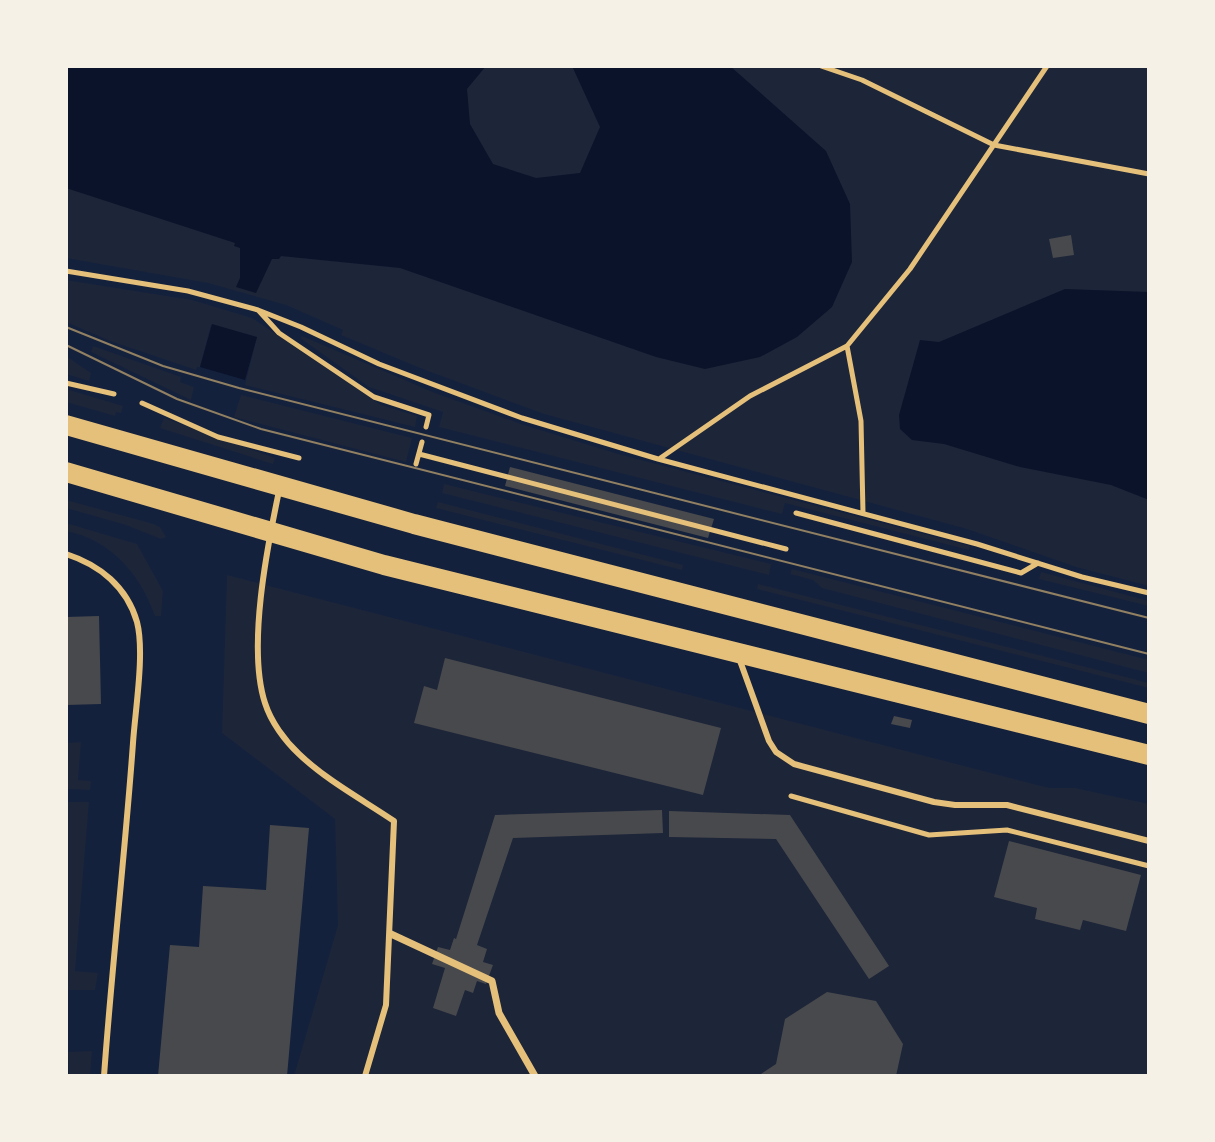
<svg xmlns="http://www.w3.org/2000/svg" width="1215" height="1142" font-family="Arial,sans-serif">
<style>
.green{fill:#1d2539}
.water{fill:#0b132b}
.building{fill:#48494c}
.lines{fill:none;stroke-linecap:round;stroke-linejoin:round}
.path{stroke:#e5c07b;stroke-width:5}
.service{stroke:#e5c07b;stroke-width:6}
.pedestrian{stroke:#e5c07b;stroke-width:7}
.primary{stroke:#e5c07b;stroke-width:20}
.tram{stroke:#918062;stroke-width:2}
</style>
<rect width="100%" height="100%" fill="#14213d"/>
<!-- green -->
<path class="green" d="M 66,66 L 1149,66 L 1149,586 L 1076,567 L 967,529 L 544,414 L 420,368 L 341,335 L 343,330 L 286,305 L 208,283 L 66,258 Z
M 66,280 L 192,300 L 252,318 L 381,405 L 417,416 L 415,427 L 245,385 L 257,337 L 211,325 L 200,367 L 197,367 L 196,370 L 110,341 L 66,322 Z
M 302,336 L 435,393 L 524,425 L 618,454 L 970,546 L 969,550 L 785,503 L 782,514 L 439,427 L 443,412 L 369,387 L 300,338 Z
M 93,346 L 181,377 L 180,382 L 194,387 L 191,400 L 91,352 Z
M 66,356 L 91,373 L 89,381 L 66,374 Z
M 66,389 L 123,406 L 121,413 L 116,412 L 115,416 L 66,402 Z
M 241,395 L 412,438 L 406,462 L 234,417 Z
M 164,418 L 275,458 L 273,464 L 160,428 Z
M 444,484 L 771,564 L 769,575 L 442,493 Z
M 66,500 L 154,524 L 160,527 L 166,537 L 161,539 L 126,525 L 66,508 Z
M 438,502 L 683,565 L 682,570 L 436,508 Z
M 66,523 L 137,544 L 163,591 L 161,616 L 155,616 C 140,574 111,540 66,531 Z
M 792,569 L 1149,660 L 1149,673 L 822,588 L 813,580 L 790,574 Z
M 1041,572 L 1149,601 L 1149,606 L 1039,579 Z
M 227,575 L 1049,788 L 1075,788 L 1149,804 L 1149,1076 L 294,1076 L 338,925 L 335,819 L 222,733 Z
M 758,584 L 1149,683 L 1149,688 L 757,589 Z
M 81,742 L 78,780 L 91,781 L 90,790 L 66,789 L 66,743 Z
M 66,802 L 89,802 L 75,971 L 98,973 L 95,990 L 67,990 Z
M 92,1051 L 90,1076 L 69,1076 L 68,1052 Z"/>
<!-- water -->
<path class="water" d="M 66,66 L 486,66 L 467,89 L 470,124 L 493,164 L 536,178 L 580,173 L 600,127 L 572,66 L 730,66 L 826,151 L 850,204 L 852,262 L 832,307 L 797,337 L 760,357 L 705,369 L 656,357 L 400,268 L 281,256 L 279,259 L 272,259 L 256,293 L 236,287 L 240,278 L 240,248 L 234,246 L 235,243 L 66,188 Z
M 1065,289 L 1149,292 L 1149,500 L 1111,485 L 1020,467 L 944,444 L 912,440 L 900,429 L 899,415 L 920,340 L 939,342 Z
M 212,324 L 257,337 L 245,380 L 200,367 Z"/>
<!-- building -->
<path class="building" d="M 1071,235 L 1074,255 L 1053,258 L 1049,239 Z
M 510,467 L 714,519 L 708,538 L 505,486 Z
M 99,616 L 101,704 L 66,705 L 66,617 Z
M 445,658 L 721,728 L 703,795 L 414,723 L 424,686 L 437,690 Z
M 894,716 L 912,720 L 910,728 L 891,724 Z
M 662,810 L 663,833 L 513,838 L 477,945 L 487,949 L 483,962 L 493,965 L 486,984 L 477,981 L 473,993 L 465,990 L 456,1016 L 433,1008 L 445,968 L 432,964 L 438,947 L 450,950 L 454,938 L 456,939 L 495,815 Z
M 669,811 L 790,815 L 889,966 L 869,979 L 776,839 L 669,837 Z
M 270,825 L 309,828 L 287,1076 L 158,1076 L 170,945 L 199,947 L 203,886 L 266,890 Z
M 1009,841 L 1141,875 L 1126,931 L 1083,920 L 1080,930 L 1035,919 L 1037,908 L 994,897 Z
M 827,992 L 876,1001 L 903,1044 L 896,1076 L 758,1076 L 776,1064 L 785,1019 Z"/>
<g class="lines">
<!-- path -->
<path class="path" d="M 821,66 L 862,80 L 994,145 L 1149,174
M 66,271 L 188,291 L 258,310 L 301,327 L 379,364 L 522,418 L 658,459 L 977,544 L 1082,577 L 1149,593
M 259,311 L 279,333 L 374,397 L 429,415 L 426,427
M 847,346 L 861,421 L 863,513
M 66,383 L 114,394
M 142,403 L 218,437 L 299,458
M 419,454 L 786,549
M 659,459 L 750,396 L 847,346 L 910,269 L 1047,66
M 416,464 L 422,442
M 796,513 L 1021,573 L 1038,563
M 791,796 L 929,835 L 1007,830 L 1149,866"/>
<!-- service -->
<path class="service" d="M 279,491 C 267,548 247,648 265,703 C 271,722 285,741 299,754 C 326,780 363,800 394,821 L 386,1005 L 365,1076
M 66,554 C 100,565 127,587 137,622 C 145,653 135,711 133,743 C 125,854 112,965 104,1076
M 739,658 L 769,741 L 776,752 L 794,764 L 934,802 L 955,805 L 1007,805 L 1149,841"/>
<!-- pedestrian -->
<path class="pedestrian" d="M 391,934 L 492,981 L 499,1013 L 535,1076"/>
<!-- primary -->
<path class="primary" d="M 66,425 L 414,524 L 1149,714
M 66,472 L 384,565 L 1149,755"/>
<!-- tram -->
<path class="tram" d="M 66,327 L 163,366 L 239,388 L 1149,618
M 66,345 L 177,399 L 261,429 L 1149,654"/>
</g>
<!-- border -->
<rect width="1215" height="1142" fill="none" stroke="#f6f1e7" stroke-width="136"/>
</svg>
